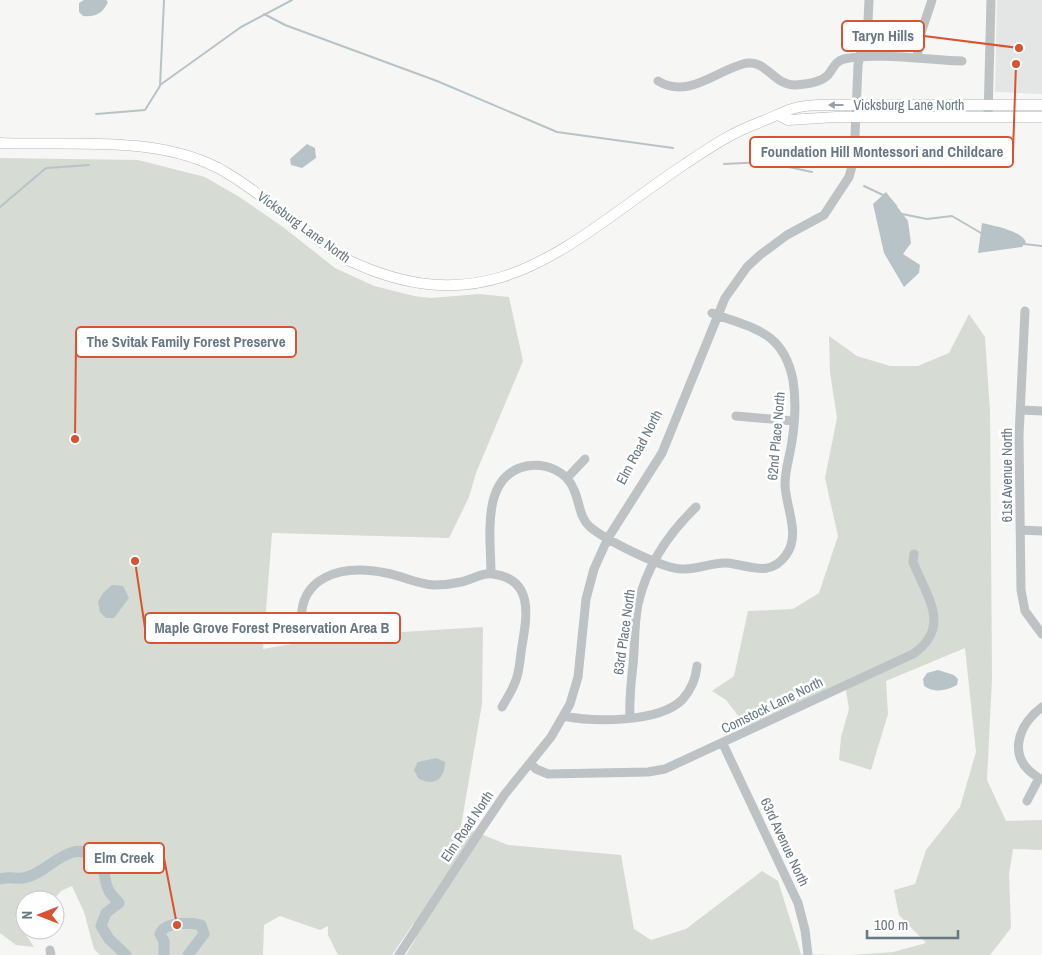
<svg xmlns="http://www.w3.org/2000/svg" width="1042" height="955" font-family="'Archivo Narrow',sans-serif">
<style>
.built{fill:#e4e5e5}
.green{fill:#d6dbd3}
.water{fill:#b7c3c7}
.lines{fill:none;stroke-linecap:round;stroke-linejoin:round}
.stream{stroke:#b7c3c7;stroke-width:2}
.river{stroke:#b7c3c7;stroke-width:11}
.major-casing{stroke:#b1b6ba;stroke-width:11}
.minor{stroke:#bdc2c5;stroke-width:9}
.major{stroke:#fff;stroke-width:10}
.oneway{fill:#95a0a8}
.labels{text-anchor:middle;stroke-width:5;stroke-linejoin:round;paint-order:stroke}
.street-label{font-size:14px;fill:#677883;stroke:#fff}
.leader{fill:none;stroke:#d85332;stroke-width:2}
.callout-dot{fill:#d85332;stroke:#fff;stroke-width:2}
.callout{fill:#fff;stroke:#d85332;stroke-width:2}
.callout-label{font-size:15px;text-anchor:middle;font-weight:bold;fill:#677883}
</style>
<rect width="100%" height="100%" fill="#f6f6f4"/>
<!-- built -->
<path class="built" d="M 997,0 L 1042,0 L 1042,94 L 995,92 Z"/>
<!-- green -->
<path class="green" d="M 0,158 L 138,160 L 205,177 L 241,198 L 283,227 L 335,268 L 374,286 L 414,296 L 431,298 L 479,294 L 509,297 L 523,361 L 476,473 L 469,497 L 449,538 L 272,533 L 263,649 L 338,636 L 483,627 L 482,704 L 461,826 L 508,845 L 621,855 L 634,929 L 651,940 L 686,929 L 762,871 L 778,881 L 801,954 L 833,955 L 406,955 L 416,938 L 416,926 L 413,924 L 392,955 L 338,955 L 328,935 L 328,926 L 320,930 L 280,916 L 264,925 L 263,955 L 100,955 L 94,949 L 84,912 L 72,886 L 61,891 L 53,900 L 25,900 L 25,913 L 15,918 L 34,947 L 16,945 L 0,933 Z
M 969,314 L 985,337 L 990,411 L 992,678 L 987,780 L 1006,821 L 1042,820 L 1042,850 L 1013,849 L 1009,874 L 1011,928 L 990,955 L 851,955 L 893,952 L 926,943 L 899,915 L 894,890 L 915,884 L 926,850 L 960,807 L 976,752 L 965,648 L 886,681 L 888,714 L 871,770 L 839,760 L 841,737 L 849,709 L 845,685 L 750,731 L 726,700 L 712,691 L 734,676 L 748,611 L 793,609 L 819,593 L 838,536 L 825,478 L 837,418 L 830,372 L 829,336 L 857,356 L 890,366 L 918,366 L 949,353 Z"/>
<!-- water -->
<path class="water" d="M 84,0 L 106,0 L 108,2 C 102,14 96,17 83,16 L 79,12 L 79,3 Z
M 307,144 L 315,148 L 316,158 L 302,168 L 291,165 L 290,159 Z
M 886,192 L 908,221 L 911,243 L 903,254 L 920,265 L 919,273 L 904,287 L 884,253 L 873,204 Z
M 982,223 C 994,226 1020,230 1026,242 L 1022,247 L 978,253 Z
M 112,585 L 123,586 L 129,598 L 114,618 L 106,618 L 100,612 L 98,602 L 103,593 Z
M 938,670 L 954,675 L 958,679 L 957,685 C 946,691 934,693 924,686 L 923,679 L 927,673 Z
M 436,758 L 445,762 C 445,780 433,787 418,778 L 414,770 L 418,762 Z"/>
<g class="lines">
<!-- stream -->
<path class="stream" d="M 264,14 L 285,25 L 437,81 L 557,132 L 673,148
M 160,85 L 241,27 L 292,0
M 96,114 L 145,110 L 160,86 L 164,0
M 724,164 L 765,162 L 812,172
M 864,186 L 883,195
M 890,199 L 896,206
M 0,207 L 46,168 L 89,165
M 902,214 L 927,219 L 952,216 L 981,233
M 1024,244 L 1042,246"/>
<!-- river -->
<path class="river" d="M 0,879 C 9,876 14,879 23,878 C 48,875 70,835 96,859 C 107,869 103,880 109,891 C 111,895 116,899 119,903 L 106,913 L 101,926 L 109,939 L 126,955
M 164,955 L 164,941 L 160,934 C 164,922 190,922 201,925 L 204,934 L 188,955"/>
<!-- major casing -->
<g class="major-casing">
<path id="major" d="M 778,115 L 788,120 L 836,117 L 1042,117
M 0,143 C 73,146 162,134 227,173 C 270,199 305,234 348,260 C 495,330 571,240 685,164 C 709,148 731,133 758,123 C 783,113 790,106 818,105 L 1042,105"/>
</g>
<!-- minor -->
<path class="minor" d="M 917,58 L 921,33 L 932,0
M 658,81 C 688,99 714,72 743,64 C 766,57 773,86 796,85 C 806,84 820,83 828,75 C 833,69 835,61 844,59 C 873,52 930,60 962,61
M 988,117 L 991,0
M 1025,311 L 1019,436 L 1021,590 L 1025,611 L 1042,634
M 1022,410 L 1042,411
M 736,416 L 794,421
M 567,478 L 585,459
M 1020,530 L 1042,531
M 491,573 C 491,538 480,475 527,466 C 546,463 567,471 574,490 C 580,503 579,517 590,527 C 606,540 663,569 682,569 C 698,570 712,562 727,563 C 749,565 770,578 786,555 C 801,535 786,508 785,485 C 785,469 790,456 792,441 C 795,422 796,399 793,380 C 783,330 753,329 712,313
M 302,630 C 295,576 341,564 386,573 C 403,576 417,584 434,585 C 443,585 452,584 461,582 C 471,580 483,572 493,574 C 534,579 527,616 522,646 C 520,657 520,669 516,680 C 513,689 507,698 502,707
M 563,716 C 594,722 658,723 682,700 C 691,690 696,678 697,666
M 630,718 C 629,699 631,683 633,665 C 635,644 634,624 638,604 C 647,565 668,534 696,507
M 723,744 L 798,903 L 805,930 L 808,955
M 531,764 L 536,769 L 548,774 L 648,772 L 665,769 L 913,654 C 952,627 927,597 913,562 L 914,554
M 1027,801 L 1039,778 C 1007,759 1016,727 1042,707
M 50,950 L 51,955
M 399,955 L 482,828 L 505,794 L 551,737 L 570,704 L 578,677 L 586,599 L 594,569 L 608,538 L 662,453 L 725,298 L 747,267 L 760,255 L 787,235 L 824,215 L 849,177 L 854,159 L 858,65 L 868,21 L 869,0"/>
<!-- major -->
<use href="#major" class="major"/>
</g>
<!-- one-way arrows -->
<defs><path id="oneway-solid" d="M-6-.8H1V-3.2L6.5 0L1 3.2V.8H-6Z" transform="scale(1.25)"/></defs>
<use class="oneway" href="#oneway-solid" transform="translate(836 105) rotate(180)"/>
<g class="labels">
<!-- street labels -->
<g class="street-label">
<text x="909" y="110">Vicksburg Lane North</text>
<text transform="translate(304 227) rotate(36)" y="5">Vicksburg Lane North</text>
<text transform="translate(776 436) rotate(-85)" y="5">62nd Place North</text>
<text transform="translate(639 447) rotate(-62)" y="5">Elm Road North</text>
<text transform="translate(1007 475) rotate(-90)" y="5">61st Avenue North</text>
<text transform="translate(624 632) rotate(-82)" y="5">63rd Place North</text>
<text transform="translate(772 705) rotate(-26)" y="5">Comstock Lane North</text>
<text transform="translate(467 826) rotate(-56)" y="5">Elm Road North</text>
<text transform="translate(785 842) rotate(65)" y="5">63rd Avenue North</text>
</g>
</g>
<!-- callouts -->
<path class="leader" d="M1019 48L924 36M1016 64L1013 152M75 439L76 342M135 561L145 628M177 925L164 858"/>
<g class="callout-dot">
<circle cx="1019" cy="48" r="5"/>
<circle cx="1016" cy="64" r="5"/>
<circle cx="75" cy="439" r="5"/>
<circle cx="135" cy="561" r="5"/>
<circle cx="177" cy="925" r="5"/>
</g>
<g class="callout">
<rect x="842" y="21" width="82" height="30" rx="5"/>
<rect x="750" y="137" width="263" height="30" rx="5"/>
<rect x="76" y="327" width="220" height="30" rx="5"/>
<rect x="145" y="613" width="255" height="30" rx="5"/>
<rect x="84" y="843" width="80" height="30" rx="5"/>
</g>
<g class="callout-label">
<text x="883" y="41">Taryn Hills</text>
<text x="882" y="157">Foundation Hill Montessori and Childcare</text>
<text x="186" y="347">The Svitak Family Forest Preserve</text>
<text x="272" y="633">Maple Grove Forest Preservation Area B</text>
<text x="124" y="863">Elm Creek</text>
</g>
<!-- north arrow -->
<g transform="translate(40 915) rotate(270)"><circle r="24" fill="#ffffff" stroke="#c2c9cd"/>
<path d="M0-4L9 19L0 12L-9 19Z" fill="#d85332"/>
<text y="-8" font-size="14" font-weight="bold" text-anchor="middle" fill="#677883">N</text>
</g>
<!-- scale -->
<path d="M867 930v8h91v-8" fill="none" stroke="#677883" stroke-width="2.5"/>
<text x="874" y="930" font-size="15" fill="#677883" stroke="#ffffff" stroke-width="4" paint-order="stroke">100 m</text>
</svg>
